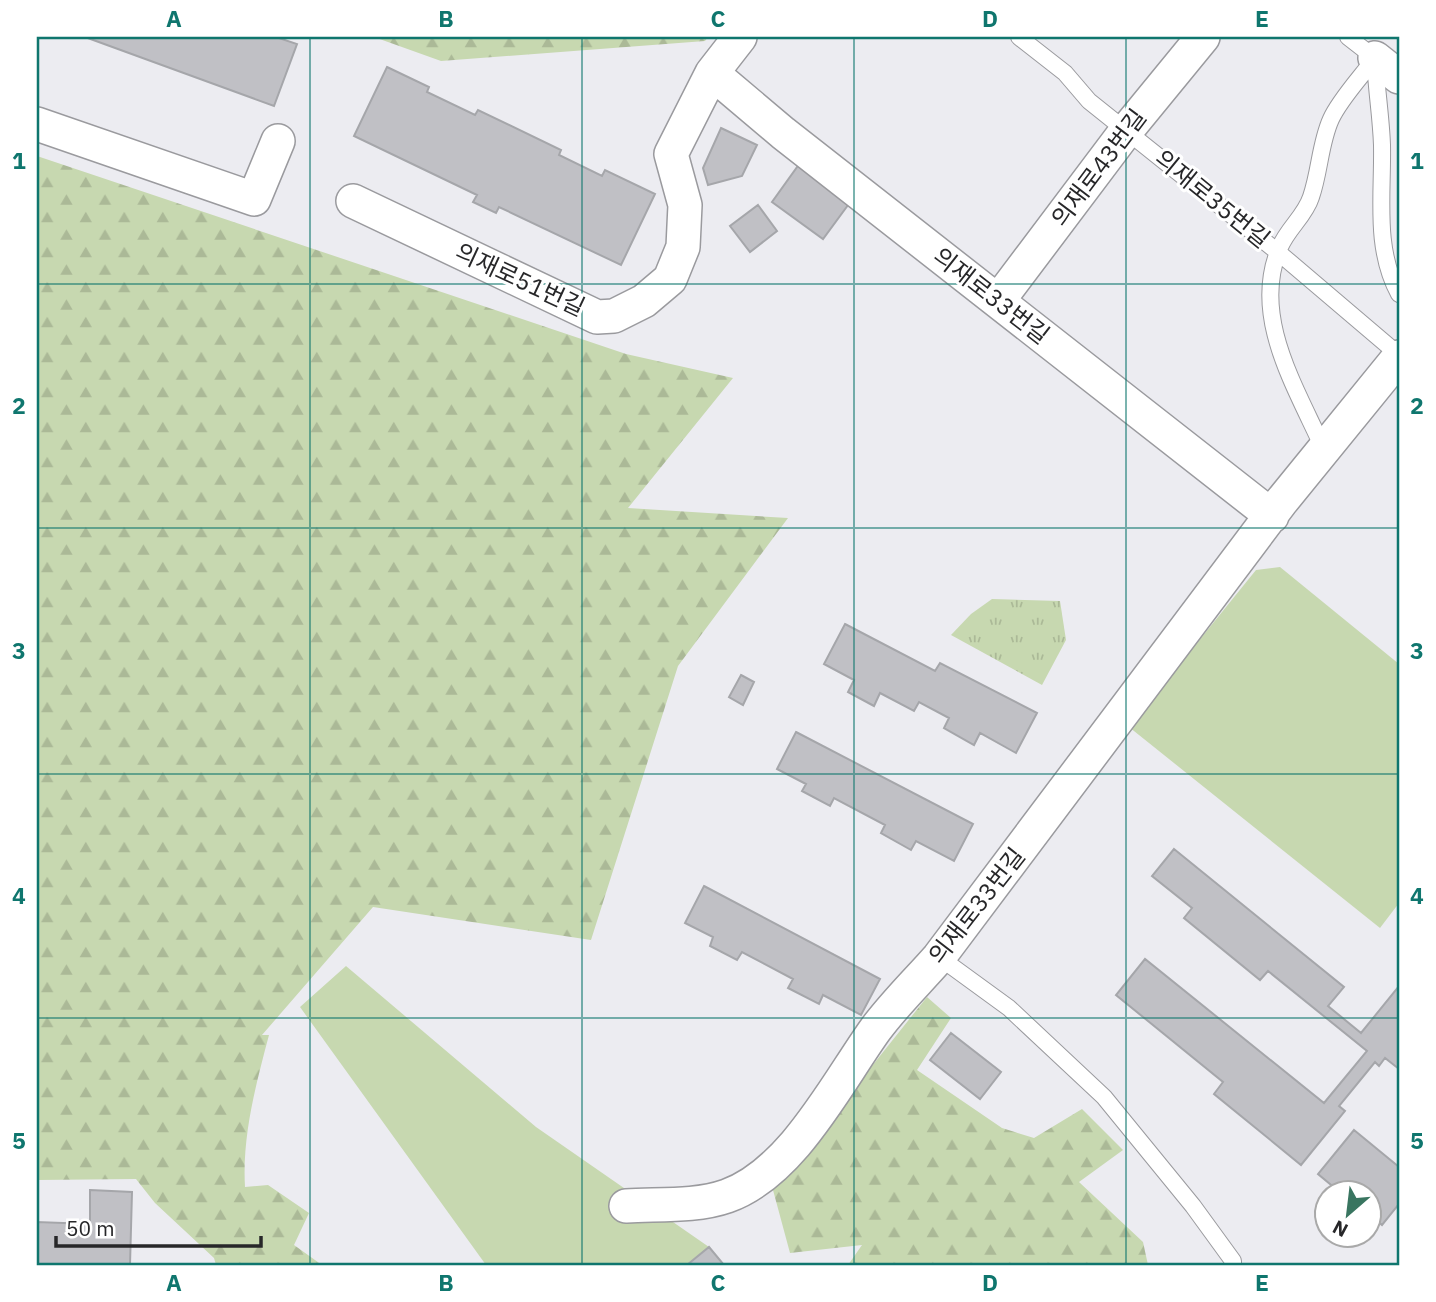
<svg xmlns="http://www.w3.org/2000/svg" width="1436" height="1302" font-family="'IBM Plex Sans','Noto Sans KR',sans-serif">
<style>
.grass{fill:#c7d8b0}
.forest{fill:url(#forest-firs)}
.park{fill:url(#park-tufts)}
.building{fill:#c0c0c5;stroke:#a5a6aa;stroke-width:2}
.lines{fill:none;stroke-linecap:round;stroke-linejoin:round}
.lane-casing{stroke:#9a9a9e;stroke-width:18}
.street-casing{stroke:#9a9a9e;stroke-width:36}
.lane{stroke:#fff;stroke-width:16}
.street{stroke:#fff;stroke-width:33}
.grid{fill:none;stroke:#0f766e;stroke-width:2;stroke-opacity:0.55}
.labels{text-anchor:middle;stroke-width:6;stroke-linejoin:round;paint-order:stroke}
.street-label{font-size:24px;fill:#272729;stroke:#fff}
.neatline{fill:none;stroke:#0f766e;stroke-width:2.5}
.grid-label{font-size:23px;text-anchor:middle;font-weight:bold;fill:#0f766e}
</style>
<defs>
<pattern id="forest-firs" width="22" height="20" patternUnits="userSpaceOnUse" patternTransform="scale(1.75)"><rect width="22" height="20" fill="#c7d8b0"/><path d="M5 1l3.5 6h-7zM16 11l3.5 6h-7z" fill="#abb997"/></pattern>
<pattern id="park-tufts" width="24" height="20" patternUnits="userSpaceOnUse" patternTransform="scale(1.75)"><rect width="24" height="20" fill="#c7d8b0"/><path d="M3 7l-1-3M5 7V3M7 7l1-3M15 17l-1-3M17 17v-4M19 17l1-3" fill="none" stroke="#abb997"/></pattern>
</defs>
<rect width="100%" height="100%" fill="#ececf1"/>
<!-- grass -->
<path class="grass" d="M 1280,567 L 1399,664 L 1399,903 L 1380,928 L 1129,727 L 1256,570 Z
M 346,966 L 536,1127 L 709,1247 L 687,1265 L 486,1265 L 300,1007 Z"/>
<!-- forest -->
<path class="forest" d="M 374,37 L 708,37 L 705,41 L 441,61 Z
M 37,156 L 626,354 L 733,378 L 628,508 L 788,518 L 678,666 L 591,940 L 373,907 L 262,1035 L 269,1035 C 256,1084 242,1136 245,1187 L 268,1185 L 309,1213 L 294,1245 L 322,1265 L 216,1265 L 214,1258 L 155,1203 L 136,1179 L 37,1180 Z
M 927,997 L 951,1018 L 917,1070 L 1002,1128 L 1034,1138 L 1082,1109 L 1123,1150 L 1079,1182 L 1143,1242 L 1148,1265 L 848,1265 L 862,1245 L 790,1253 L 773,1190 Z"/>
<!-- park -->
<path class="park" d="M 992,599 L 1060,601 L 1066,640 L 1042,685 L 951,635 L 971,614 Z"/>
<!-- building -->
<path class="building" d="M 85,37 L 276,37 L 297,44 L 274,106 Z
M 387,67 L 429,87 L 427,92 L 475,115 L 478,110 L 561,150 L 559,155 L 602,176 L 605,170 L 655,194 L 621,265 L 499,207 L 496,213 L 473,202 L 477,195 L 354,136 Z
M 721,128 L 757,145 L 742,176 L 708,185 L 703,168 Z
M 800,163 L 851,201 L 823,239 L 772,202 Z
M 758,205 L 777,231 L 750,252 L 730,226 Z
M 845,624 L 935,671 L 940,663 L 1037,713 L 1016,753 L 980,733 L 974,745 L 944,728 L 949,718 L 919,702 L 914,711 L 880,693 L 874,706 L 848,692 L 854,680 L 824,664 Z
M 741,675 L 754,682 L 743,705 L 729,697 Z
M 796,732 L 973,824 L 954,861 L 916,841 L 911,850 L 881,833 L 885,825 L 834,798 L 830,806 L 802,791 L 806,784 L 777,769 Z
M 1174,849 L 1344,987 L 1328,1006 L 1361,1033 L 1399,986 L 1399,1069 L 1385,1058 L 1379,1066 L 1375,1062 L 1339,1106 L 1345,1111 L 1301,1165 L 1214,1094 L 1223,1082 L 1116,995 L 1145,959 L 1324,1103 L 1367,1051 L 1268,971 L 1260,980 L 1184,918 L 1192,908 L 1152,876 Z
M 704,886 L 880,979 L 861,1015 L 823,995 L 819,1004 L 788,988 L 793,979 L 742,952 L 737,960 L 710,946 L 713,937 L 685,923 Z
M 951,1033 L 1001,1072 L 980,1099 L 930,1060 Z
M 1354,1130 L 1399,1167 L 1399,1204 L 1382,1225 L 1370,1215 L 1370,1194 L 1342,1194 L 1318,1174 Z
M 90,1190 L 132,1192 L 130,1265 L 37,1265 L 37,1222 L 90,1224 Z
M 709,1247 L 724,1265 L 687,1265 Z"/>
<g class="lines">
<!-- lane casing -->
<g class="lane-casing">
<path id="lane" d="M 1019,37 L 1065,73 L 1089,101 L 1279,253 L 1399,355
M 1348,37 L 1375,58 C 1376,87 1381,116 1382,145 C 1383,196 1374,248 1399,294
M 1324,450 C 1296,387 1250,316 1280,247 C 1288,228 1305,216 1311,197 C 1320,171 1320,143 1331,119 C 1340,99 1362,76 1375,58
M 939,957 L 1009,1008 L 1104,1097 L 1193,1206 L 1233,1261 L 1233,1265"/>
</g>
<!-- street casing -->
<g class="street-casing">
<path id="street" d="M 1375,58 L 1399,77
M 712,73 L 783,133 L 1272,516
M 37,124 L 254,199 L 278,141
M 353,201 L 597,317 L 614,316 L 644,301 L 670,279 L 683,247 L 685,205 L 671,154 L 712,73 L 740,37
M 998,301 L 1126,131 L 1203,37
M 626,1206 C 658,1204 696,1207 727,1196 C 792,1173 837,1083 875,1030 C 894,1004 918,981 939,957 L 1281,502 L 1399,357"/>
</g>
<!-- lane -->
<use href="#lane" class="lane"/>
<!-- street -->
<use href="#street" class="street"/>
</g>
<!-- grid -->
<path class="grid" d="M 310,37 L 310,1265M 582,37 L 582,1265M 854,37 L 854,1265M 1126,37 L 1126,1265M 37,284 L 1399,284M 37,528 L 1399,528M 37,774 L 1399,774M 37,1018 L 1399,1018"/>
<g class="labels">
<!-- street labels -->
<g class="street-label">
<text transform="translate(1099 168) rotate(-53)" y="8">의재로43번길</text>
<text transform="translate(1212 199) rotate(39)" y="8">의재로35번길</text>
<text transform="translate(520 280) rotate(25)" y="8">의재로51번길</text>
<text transform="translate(991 296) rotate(38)" y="8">의재로33번길</text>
<text transform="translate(977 906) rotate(-52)" y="8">의재로33번길</text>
</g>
</g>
<!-- border -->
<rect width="1436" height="1302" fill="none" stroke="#ffffff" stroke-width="77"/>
<!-- north arrow -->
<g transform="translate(1348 1214) rotate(208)"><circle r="33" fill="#ffffff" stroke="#a9a9a9" stroke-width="2"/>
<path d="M0-5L12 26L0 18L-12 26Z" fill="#397560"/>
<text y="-10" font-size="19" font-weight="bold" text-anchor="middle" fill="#272729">N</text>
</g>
<!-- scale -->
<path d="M56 1236v10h205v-10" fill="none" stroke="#272729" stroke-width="3.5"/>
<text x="66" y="1236" font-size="21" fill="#272729" stroke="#ffffff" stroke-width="5" paint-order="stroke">50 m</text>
<rect x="38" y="38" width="1360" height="1226" class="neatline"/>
<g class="grid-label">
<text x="174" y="27">A</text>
<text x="446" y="27">B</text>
<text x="718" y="27">C</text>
<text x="990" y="27">D</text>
<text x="1262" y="27">E</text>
<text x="19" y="169">1</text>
<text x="1417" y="169">1</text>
<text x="19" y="414">2</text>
<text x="1417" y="414">2</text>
<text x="19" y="659">3</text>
<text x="1417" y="659">3</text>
<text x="19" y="904">4</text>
<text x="1417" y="904">4</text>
<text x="19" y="1149">5</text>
<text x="1417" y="1149">5</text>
<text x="174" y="1291">A</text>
<text x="446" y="1291">B</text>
<text x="718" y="1291">C</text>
<text x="990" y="1291">D</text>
<text x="1262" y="1291">E</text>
</g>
</svg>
